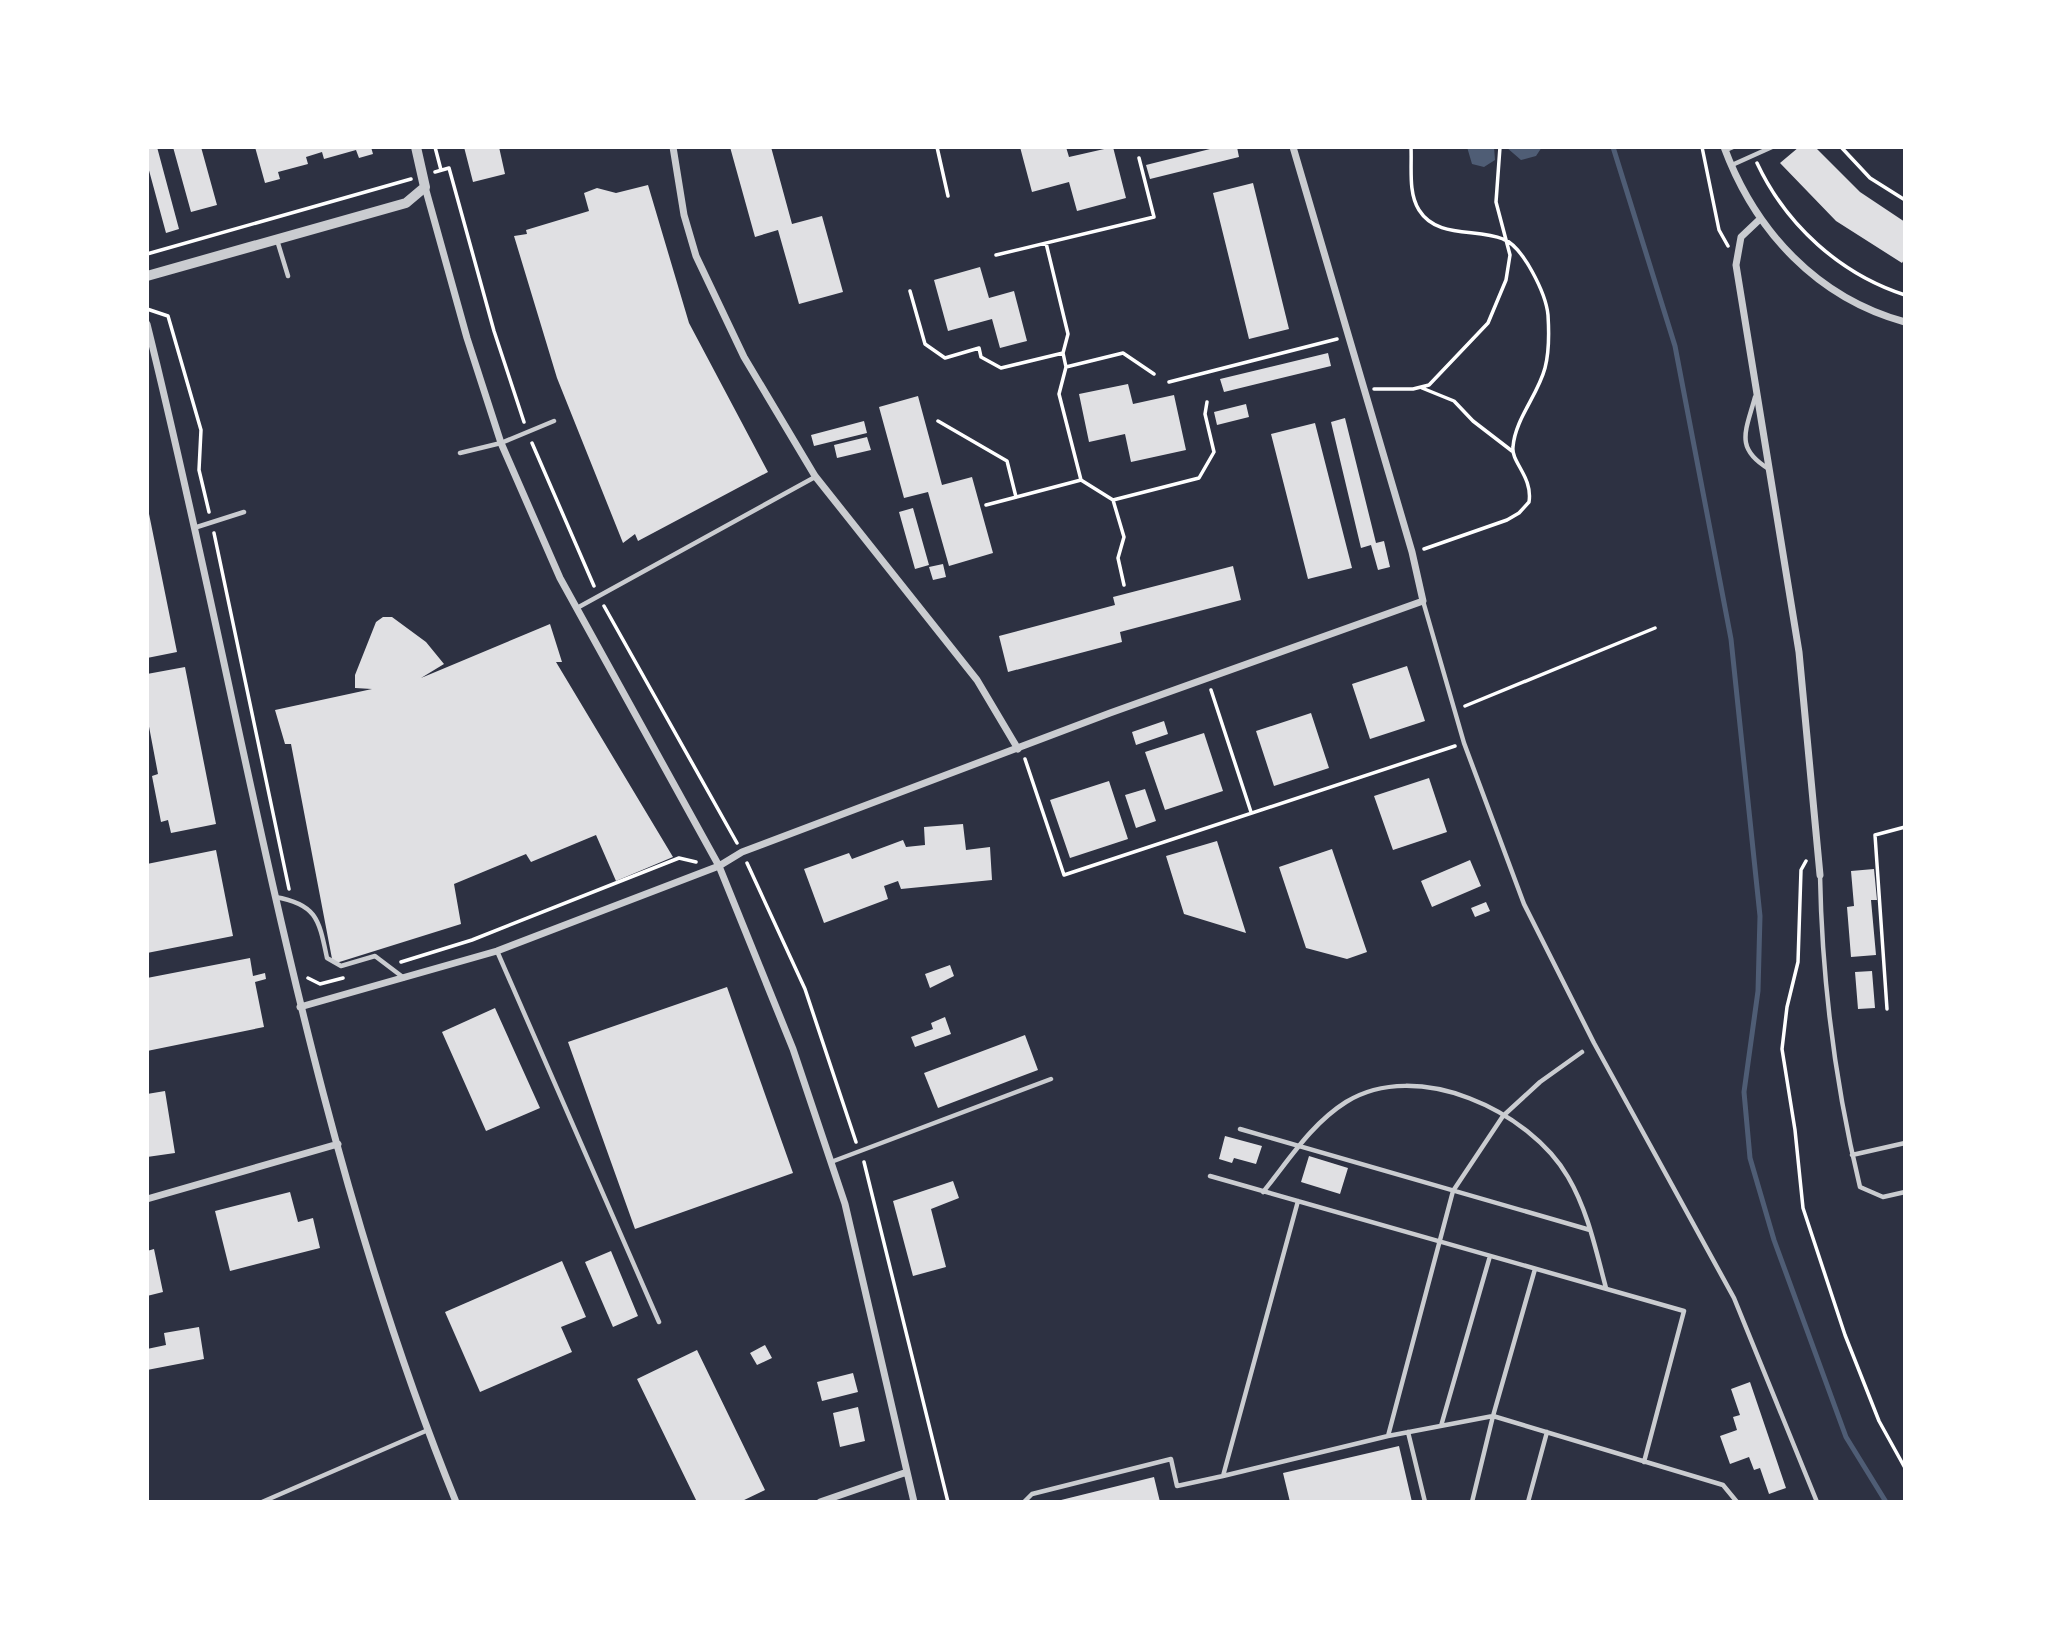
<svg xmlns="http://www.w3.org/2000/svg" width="2052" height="1649" font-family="Cabin,sans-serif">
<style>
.water{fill:#4f5d75}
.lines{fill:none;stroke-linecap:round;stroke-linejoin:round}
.stream{stroke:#4f5d75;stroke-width:5}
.building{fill:#e0e0e3}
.path{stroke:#fff;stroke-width:3.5}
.service{stroke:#caccd0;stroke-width:4.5}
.minor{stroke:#caccd0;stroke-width:7}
.tertiary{stroke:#caccd0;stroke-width:10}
</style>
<rect width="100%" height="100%" fill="#2d3142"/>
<!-- water -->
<path class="water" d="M 1467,147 L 1494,147 L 1495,160 L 1484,167 L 1472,164 Z
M 1506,147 L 1542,147 L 1536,156 L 1521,160 Z"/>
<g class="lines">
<!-- stream -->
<path class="stream" d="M 1613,147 L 1675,346 L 1731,639 L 1760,916 L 1758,991 L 1744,1092 L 1750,1158 L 1774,1240 L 1846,1437 L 1886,1502"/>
</g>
<!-- building -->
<path class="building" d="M 147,147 L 157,147 L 179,229 L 166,233 L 147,163 Z
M 173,147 L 201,147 L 217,205 L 191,212 Z
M 255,147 L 371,147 L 373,154 L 359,158 L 356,150 L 324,159 L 322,152 L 306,157 L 308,164 L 278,172 L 280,179 L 265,183 Z
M 464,147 L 499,147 L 505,174 L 473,182 Z
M 730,147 L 771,147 L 792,224 L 822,216 L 843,292 L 799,304 L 778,230 L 755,237 Z
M 1020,147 L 1066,147 L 1069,157 L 1113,147 L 1126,198 L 1077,211 L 1069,182 L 1032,192 Z
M 1218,147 L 1237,147 L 1239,157 L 1150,179 L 1146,165 Z
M 1799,147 L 1815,147 L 1860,192 L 1905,222 L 1905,258 L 1902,263 L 1836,221 L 1780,163 Z
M 1253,183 L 1289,329 L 1249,339 L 1213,193 Z
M 648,185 L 689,323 L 768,472 L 638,541 L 635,534 L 623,543 L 557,378 L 514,236 L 527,234 L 526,230 L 589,211 L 584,193 L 597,188 L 616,193 Z
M 980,267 L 989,298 L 1014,291 L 1027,341 L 1000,348 L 992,319 L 948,331 L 934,280 Z
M 1328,353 L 1331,366 L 1224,392 L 1220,379 Z
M 1128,384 L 1133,404 L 1174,395 L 1186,450 L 1131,462 L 1125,434 L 1089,442 L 1079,394 Z
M 918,396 L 942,485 L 972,477 L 993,553 L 949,566 L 928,492 L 904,498 L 879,407 Z
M 1246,404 L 1249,417 L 1217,425 L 1214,412 Z
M 1345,418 L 1376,543 L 1384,541 L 1390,567 L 1378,570 L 1371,545 L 1361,548 L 1331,422 Z
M 864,421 L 867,433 L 814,446 L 811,435 Z
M 1315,423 L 1352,568 L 1308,579 L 1271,434 Z
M 867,437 L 871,450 L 837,458 L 834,445 Z
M 147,504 L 177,652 L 147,658 Z
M 913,508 L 929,565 L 915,569 L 899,512 Z
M 943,564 L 946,577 L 933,580 L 929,567 Z
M 1233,566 L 1241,600 L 1120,632 L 1122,642 L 1008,672 L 999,636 L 1115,605 L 1113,597 Z
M 383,617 L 392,617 L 426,642 L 444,664 L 421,678 L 550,624 L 562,662 L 556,662 L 673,857 L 616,881 L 596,835 L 531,862 L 526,854 L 454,884 L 461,924 L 333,964 L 291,744 L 285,744 L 275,710 L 372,689 L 355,688 L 355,675 L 376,622 Z
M 1407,666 L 1425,721 L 1370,739 L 1352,684 Z
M 185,667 L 216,824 L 171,833 L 168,820 L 161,822 L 152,776 L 158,774 L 147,716 L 147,674 Z
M 1311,713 L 1329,768 L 1274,786 L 1256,731 Z
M 1164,721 L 1168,734 L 1136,745 L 1132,732 Z
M 1204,733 L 1223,791 L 1165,810 L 1145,752 Z
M 1429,778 L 1447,832 L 1393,850 L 1374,796 Z
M 1109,781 L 1128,839 L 1070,858 L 1050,800 Z
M 1145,789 L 1156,821 L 1136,828 L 1125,795 Z
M 963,824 L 966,850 L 990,847 L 992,880 L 901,889 L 898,881 L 884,886 L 888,899 L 824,923 L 804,869 L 849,853 L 852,859 L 903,840 L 906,847 L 925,845 L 924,827 Z
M 1217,841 L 1246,933 L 1184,914 L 1166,856 Z
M 1332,849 L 1367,952 L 1347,959 L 1306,948 L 1279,867 Z
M 216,850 L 233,936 L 147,953 L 147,864 Z
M 1470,860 L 1481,886 L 1432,907 L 1421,881 Z
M 1874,869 L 1877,900 L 1871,900 L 1876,955 L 1851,957 L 1847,907 L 1854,906 L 1851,871 Z
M 1486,902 L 1490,911 L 1475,917 L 1471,908 Z
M 250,958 L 253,976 L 265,973 L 266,979 L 255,982 L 264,1027 L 147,1051 L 147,978 Z
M 950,965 L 954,976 L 930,988 L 925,974 Z
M 1872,971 L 1875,1008 L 1858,1009 L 1855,972 Z
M 727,987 L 793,1173 L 635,1229 L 568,1042 Z
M 495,1008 L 540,1108 L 486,1131 L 442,1032 Z
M 945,1017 L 951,1034 L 915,1047 L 911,1037 L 933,1029 L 931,1023 Z
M 1025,1035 L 1038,1070 L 938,1108 L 924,1073 Z
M 165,1091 L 175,1153 L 147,1157 L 147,1094 Z
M 1225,1136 L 1262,1146 L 1256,1164 L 1234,1158 L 1232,1163 L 1219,1159 Z
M 1309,1156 L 1348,1168 L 1340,1194 L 1301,1182 Z
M 953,1181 L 959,1198 L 931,1209 L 946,1267 L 913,1276 L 893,1201 Z
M 290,1192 L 298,1222 L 313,1218 L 320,1248 L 230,1271 L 215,1211 Z
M 154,1249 L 163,1292 L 147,1296 L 147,1251 Z
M 611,1251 L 638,1316 L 613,1327 L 585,1262 Z
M 562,1261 L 586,1317 L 561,1327 L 572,1352 L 480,1392 L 445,1312 Z
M 199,1327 L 204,1359 L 147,1370 L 147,1349 L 166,1345 L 164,1333 Z
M 765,1345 L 772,1358 L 757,1365 L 750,1353 Z
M 697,1350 L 765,1490 L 740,1502 L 697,1502 L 637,1379 Z
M 853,1373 L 858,1392 L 822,1401 L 817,1382 Z
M 1750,1382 L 1786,1488 L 1769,1494 L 1760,1468 L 1754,1470 L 1749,1457 L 1730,1464 L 1720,1436 L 1737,1430 L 1733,1417 L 1740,1415 L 1731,1389 Z
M 858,1407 L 865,1441 L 840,1447 L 833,1413 Z
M 1399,1446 L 1412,1502 L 1290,1502 L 1283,1473 Z
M 1154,1477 L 1160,1502 L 1057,1502 L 1057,1501 Z"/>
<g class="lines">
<!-- path -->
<path class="path" d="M 435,147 L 441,170
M 937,147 L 948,196
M 1411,147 C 1412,167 1408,193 1419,210 C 1437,239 1476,228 1503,239 C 1523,246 1546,294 1548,315 C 1549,331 1549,353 1545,368 C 1538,395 1515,419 1513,447 C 1511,462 1533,477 1529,502 L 1519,513 L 1507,520 L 1424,549
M 1702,147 L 1719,230 L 1728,246
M 1841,147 L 1870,178 L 1905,200
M 1757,163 C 1786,225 1840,274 1905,295
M 435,172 L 449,168 L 494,331 L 524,422
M 1046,243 L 1068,334 L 1063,353
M 147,254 L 411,179
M 996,255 L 1154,217 L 1139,158
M 910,291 L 925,344 L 945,358 L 979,348 L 981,357 L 1001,368 L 1063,353 L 1066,367 L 1123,353 L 1154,374
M 147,309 L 168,316 L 201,430 L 199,470 L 209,512
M 1066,367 L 1059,394 L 1081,480
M 1169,382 L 1337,339
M 1422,388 L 1454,401 L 1473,421 L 1512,451
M 1374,389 L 1413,389 L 1429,385 L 1488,323 L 1506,280 L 1510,255 L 1496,202 L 1500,147
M 938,421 L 1007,461 L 1016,497
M 532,443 L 594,586
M 986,505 L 1081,480 L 1113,500
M 214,533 L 289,889
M 1124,585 L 1118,558 L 1124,537 L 1113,500 L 1199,478 L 1214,452 L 1205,414 L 1207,402
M 604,606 L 737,843
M 1211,690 L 1251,812
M 1465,706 L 1655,628
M 1025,759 L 1064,875 L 1455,746
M 1806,861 L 1801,870 L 1798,962 L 1787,1007 L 1782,1049 L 1795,1130 L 1803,1208 L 1845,1335 L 1879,1421 L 1905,1468
M 747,863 L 805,989 L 856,1142
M 401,962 L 472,940 L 679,858 L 696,862
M 308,978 L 320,984 L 343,978
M 1887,1009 L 1875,835 L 1905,827
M 864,1162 L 948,1502"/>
<!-- service -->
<path class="service" d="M 1726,150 L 1733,147
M 1732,165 L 1772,147
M 277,240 L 288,276
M 1755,397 C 1746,431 1734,448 1769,469
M 460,453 L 501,443 L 554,421
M 197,527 L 244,512
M 1423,601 L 1464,743 L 1524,904 L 1594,1043 L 1734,1298 L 1817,1502
M 577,608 L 815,477
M 1820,875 C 1822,981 1835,1084 1860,1187 L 1883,1197 L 1905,1192
M 275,897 C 317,904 319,920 327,958 L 341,966 L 375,956 L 404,978
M 497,951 L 659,1322
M 1582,1052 L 1540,1082 L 1503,1116 L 1453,1191 L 1388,1436 L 1493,1416 L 1723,1485 L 1737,1502
M 1240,1129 L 1590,1230
M 1852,1155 L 1905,1143
M 831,1162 L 1051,1079
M 1210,1176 L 1684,1311 L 1644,1462
M 1263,1192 C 1289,1160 1311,1124 1346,1102 C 1417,1058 1530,1111 1568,1177 C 1588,1211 1596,1251 1606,1288
M 1441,1426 L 1490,1256
M 1408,1432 L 1425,1502
M 1223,1476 L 1388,1436
M 262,1502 L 428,1430
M 1024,1502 L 1032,1494 L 1171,1459 L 1177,1486 L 1223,1476 L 1298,1201
M 1472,1502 L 1493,1416 L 1535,1269
M 1528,1502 L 1547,1432"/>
<!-- minor -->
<path class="minor" d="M 673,147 L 684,215 L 696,256 L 744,357 L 815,476 L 977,680 L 1018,749
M 1724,147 C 1755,231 1817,298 1905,322
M 425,187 L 467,338 L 501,443 L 560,578 L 719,866 L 793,1049 L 845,1204 L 914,1502
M 1760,219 L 1741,237 L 1736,265 L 1799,652 L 1820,875
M 147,324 C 245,718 302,1124 456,1502
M 300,1007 L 497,951 L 719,866 L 742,852 L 1110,713 L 1423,601 L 1412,552 L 1293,147
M 147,1199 L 338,1144
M 820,1502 L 907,1472"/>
<!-- tertiary -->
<path class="tertiary" d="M 147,276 L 406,203 L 425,187 L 416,147"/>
</g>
<!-- border -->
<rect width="2052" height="1649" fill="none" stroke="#ffffff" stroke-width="298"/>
</svg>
